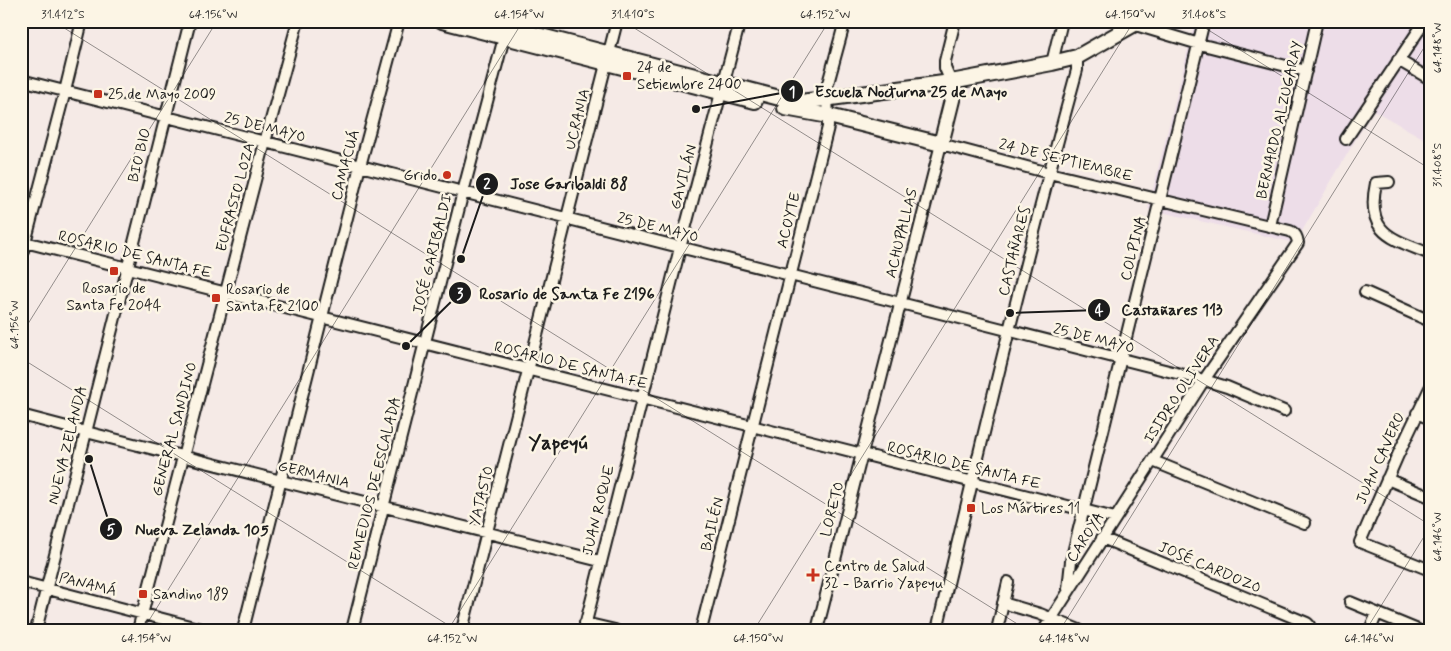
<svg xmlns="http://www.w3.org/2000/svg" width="1451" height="651" font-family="Mynerve,sans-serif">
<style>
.built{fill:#eddde8}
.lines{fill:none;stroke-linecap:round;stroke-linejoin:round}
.minor-casing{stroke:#1c1c1c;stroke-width:14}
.secondary-casing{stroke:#1c1c1c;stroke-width:18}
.minor{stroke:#fcf5e5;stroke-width:10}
.secondary{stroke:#fcf5e5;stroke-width:14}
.ticks{fill:none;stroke:#1c1c1c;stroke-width:1;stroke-opacity:0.45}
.poi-dot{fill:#c8321e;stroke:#fcf5e5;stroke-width:2}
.labels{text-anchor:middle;stroke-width:5;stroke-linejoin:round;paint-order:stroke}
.poi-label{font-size:15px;fill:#1c1c1c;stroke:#fcf5e5;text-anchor:start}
.street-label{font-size:15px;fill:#1c1c1c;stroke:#fcf5e5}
.district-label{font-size:20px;font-weight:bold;fill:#1c1c1c;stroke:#fcf5e5}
.leader{fill:none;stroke:#1c1c1c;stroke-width:2}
.callout-dot{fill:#1c1c1c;stroke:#fcf5e5;stroke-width:2}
.mark-label{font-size:15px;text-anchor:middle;font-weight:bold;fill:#fff}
.callout-label{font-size:16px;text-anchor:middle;font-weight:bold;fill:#1c1c1c;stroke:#fcf5e5;stroke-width:5;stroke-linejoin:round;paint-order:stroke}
.neatline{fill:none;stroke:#1c1c1c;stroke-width:2}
.ticks-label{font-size:12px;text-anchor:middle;fill:#1c1c1c}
</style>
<rect width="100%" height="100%" fill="#f5eae6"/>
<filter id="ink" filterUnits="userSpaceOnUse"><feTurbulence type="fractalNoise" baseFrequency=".02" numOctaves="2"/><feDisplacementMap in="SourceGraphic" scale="10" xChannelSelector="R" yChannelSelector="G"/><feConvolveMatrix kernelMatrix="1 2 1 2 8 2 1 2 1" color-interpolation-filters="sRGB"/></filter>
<g filter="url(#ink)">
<!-- built -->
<path class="built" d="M 1195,21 L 1430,21 L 1430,142 L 1373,110 L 1295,243 L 1148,209 Z"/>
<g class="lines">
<!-- minor casing -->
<g class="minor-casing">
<path id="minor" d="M 1122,21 L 1199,44 L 1306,71
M 1398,60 L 1430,79
M 1052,63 L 1062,21
M 21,80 L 1204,380 L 1227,387 L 1284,411
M 951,82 L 945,68 L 945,61 L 955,21
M 1346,139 L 1425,21
M 1389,182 L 1376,183 C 1365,234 1391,238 1430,254
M 1270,226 L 1317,21
M 21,241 L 1115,518
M 21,258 L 65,91 L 82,21
M 1365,292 L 1430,321
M 1430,388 L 1398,455 L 1360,542 L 1430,570
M 1417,413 L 1430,419
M 21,415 L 86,432 L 600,561
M 1153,461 L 1305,523
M 1387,479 L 1430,497
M 1102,538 L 1307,623 L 1309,625 L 1311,630
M 21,582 L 205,630
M 1068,589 L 1071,561 L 1204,21
M 1350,602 L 1418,630
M 1003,603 L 1040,614 L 1079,630
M 585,623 L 615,630
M 36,630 L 190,21
M 138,630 L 265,142 L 298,21
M 243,630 L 360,166 L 399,21
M 352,630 L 463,192 L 506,30
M 462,630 L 617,21
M 584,630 L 680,248 L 740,21
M 701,630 L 828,127 L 827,87 L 845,21
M 817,630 L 941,144 L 1049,173 L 1290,231 C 1296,234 1297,237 1298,243 L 1204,380 L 1044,630
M 937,630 C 981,443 1026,255 1077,70 L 1077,57
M 997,630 L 1008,582
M 1370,630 L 1377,613"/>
</g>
<!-- secondary casing -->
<g class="secondary-casing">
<path id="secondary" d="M 442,21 L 755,101
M 484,21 L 791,101 L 801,102 L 951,82 L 1052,63 L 1077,57 L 1140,21
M 785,108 L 829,116 L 941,144 L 954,92 L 951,82"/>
</g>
<!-- minor -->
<use href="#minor" class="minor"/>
<!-- secondary -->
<use href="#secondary" class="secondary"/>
</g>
</g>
<!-- ticks -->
<path class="ticks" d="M 53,21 L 1027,630M 623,21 L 1430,525M 1194,21 L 1430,169M 21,335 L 217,21M 21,358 L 456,630M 143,630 L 523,21M 448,630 L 829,21M 754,630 L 1134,21M 1060,630 L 1430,38M 1366,630 L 1430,527"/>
<!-- markers -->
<g class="poi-dot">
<rect x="622" y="71" width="10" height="10" rx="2.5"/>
<rect x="93" y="89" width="10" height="10" rx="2.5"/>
<circle cx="447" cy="175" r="5"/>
<rect x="109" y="266" width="10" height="10" rx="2.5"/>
<rect x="211" y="293" width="10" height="10" rx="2.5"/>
<rect x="966" y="503" width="10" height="10" rx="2.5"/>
<path d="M810.5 567.5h5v5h5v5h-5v5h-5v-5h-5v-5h5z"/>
<rect x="138" y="589" width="10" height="10" rx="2.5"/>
</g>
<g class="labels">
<!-- poi labels -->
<g class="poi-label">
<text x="637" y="72">24 de<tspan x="637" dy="17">Setiembre 2400</tspan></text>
<text x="108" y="99">25 de Mayo 2009</text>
<text x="437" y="180" text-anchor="end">Grido</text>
<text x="114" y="293" text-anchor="middle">Rosario de<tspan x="114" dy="17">Santa Fe 2044</tspan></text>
<text x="226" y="294">Rosario de<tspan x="226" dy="17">Santa Fe 2100</tspan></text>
<text x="981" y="513">Los Mártires 11</text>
<text x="824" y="571">Centro de Salud<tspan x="824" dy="17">32 - Barrio Yapeyu</tspan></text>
<text x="153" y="599">Sandino 189</text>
</g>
<!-- street labels -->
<g class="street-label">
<text transform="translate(577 119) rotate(-76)" y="5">UCRANIA</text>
<text transform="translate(1279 120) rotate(-77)" y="5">BERNARDO ALZUGARAY</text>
<text transform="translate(265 127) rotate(14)" y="5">25 DE MAYO</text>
<text transform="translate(139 155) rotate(-76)" y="5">BIO BIO</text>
<text transform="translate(1066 160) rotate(14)" y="5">24 DE SEPTIEMBRE</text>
<text transform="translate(345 165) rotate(-75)" y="5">CAMACUÁ</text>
<text transform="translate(683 177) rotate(-75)" y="5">GAVILÁN</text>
<text transform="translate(235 197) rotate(-75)" y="5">EUFRASIO LOZA</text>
<text transform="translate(788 220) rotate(-76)" y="5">ACOYTE</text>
<text transform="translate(658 227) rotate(14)" y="5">25 DE MAYO</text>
<text transform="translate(901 233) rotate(-76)" y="5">ACHUPALLAS</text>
<text transform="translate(1133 248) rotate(-76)" y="5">COLPINA</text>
<text transform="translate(1014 251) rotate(-76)" y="5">CASTAÑARES</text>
<text transform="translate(135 254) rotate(14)" y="5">ROSARIO DE SANTA FE</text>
<text transform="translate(432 254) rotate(-76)" y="5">JOSÉ GARIBALDI</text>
<text transform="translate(1094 338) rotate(14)" y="5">25 DE MAYO</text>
<text transform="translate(571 365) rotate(14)" y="5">ROSARIO DE SANTA FE</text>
<text transform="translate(1181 389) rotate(-57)" y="5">ISIDRO OLIVERA</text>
<text transform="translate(174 429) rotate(-75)" y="5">GENERAL SANDINO</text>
<text transform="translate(67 445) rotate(-76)" y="5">NUEVA ZELANDA</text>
<text transform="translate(1380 458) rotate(-66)" y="5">JUAN CAVERO</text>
<text transform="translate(964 465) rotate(14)" y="5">ROSARIO DE SANTA FE</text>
<text transform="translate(314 474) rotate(14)" y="5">GERMANIA</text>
<text transform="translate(374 483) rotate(-76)" y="5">REMEDIOS DE ESCALADA</text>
<text transform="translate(481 496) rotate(-76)" y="5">YATASTO</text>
<text transform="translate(832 509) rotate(-76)" y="5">LORETO</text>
<text transform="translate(598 510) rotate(-76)" y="5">JUAN ROQUE</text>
<text transform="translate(712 524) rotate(-76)" y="5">BAILÉN</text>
<text transform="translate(1085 537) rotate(-57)" y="5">CAROYA</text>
<text transform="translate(1210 567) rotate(23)" y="5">JOSÉ CARDOZO</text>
<text transform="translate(88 584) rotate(14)" y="5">PANAMÁ</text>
</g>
<!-- district labels -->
<g class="district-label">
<text x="558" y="449">Yapeyú</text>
</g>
</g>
<!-- callouts -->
<path class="leader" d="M696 109L792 91M461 259L487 184M406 346L460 293M1010 313L1099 310M89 459L111 529"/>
<g class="callout-dot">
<circle cx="696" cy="109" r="5"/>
<circle cx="461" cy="259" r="5"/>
<circle cx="406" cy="346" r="5"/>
<circle cx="1010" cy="313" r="5"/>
<circle cx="89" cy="459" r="5"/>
<circle cx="792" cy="91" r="12"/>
<circle cx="487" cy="184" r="12"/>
<circle cx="460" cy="293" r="12"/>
<circle cx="1099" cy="310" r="12"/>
<circle cx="111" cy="529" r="12"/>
</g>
<g class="mark-label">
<text x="792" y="97">1</text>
<text x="487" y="189">2</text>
<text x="460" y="299">3</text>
<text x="1099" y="315">4</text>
<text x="111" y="535">5</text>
</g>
<g class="callout-label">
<text x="911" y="97">Escuela Nocturna 25 de Mayo</text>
<text x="569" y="189">Jose Garibaldi 88</text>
<text x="567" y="299">Rosario de Santa Fe 2196</text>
<text x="1172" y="315">Castañares 113</text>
<text x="202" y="535">Nueva Zelanda 105</text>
</g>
<!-- margin -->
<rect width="1451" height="651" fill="none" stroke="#fcf5e5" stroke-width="55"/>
<rect x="28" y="28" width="1396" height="596" class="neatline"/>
<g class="ticks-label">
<text x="63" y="18">31.412°S</text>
<text x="213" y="18">64.156°W</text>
<text x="519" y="18">64.154°W</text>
<text x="633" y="18">31.410°S</text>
<text x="825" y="18">64.152°W</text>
<text x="1130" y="18">64.150°W</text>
<text x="1204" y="18">31.408°S</text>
<text transform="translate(1437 48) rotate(-90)" y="4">64.148°W</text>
<text transform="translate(1437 165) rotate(-90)" y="4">31.408°S</text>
<text transform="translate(14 325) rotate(-90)" y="4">64.156°W</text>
<text transform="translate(1437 537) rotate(-90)" y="4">64.146°W</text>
<text x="146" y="642">64.154°W</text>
<text x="452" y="642">64.152°W</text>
<text x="758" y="642">64.150°W</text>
<text x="1064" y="642">64.148°W</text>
<text x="1369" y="642">64.146°W</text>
</g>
</svg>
